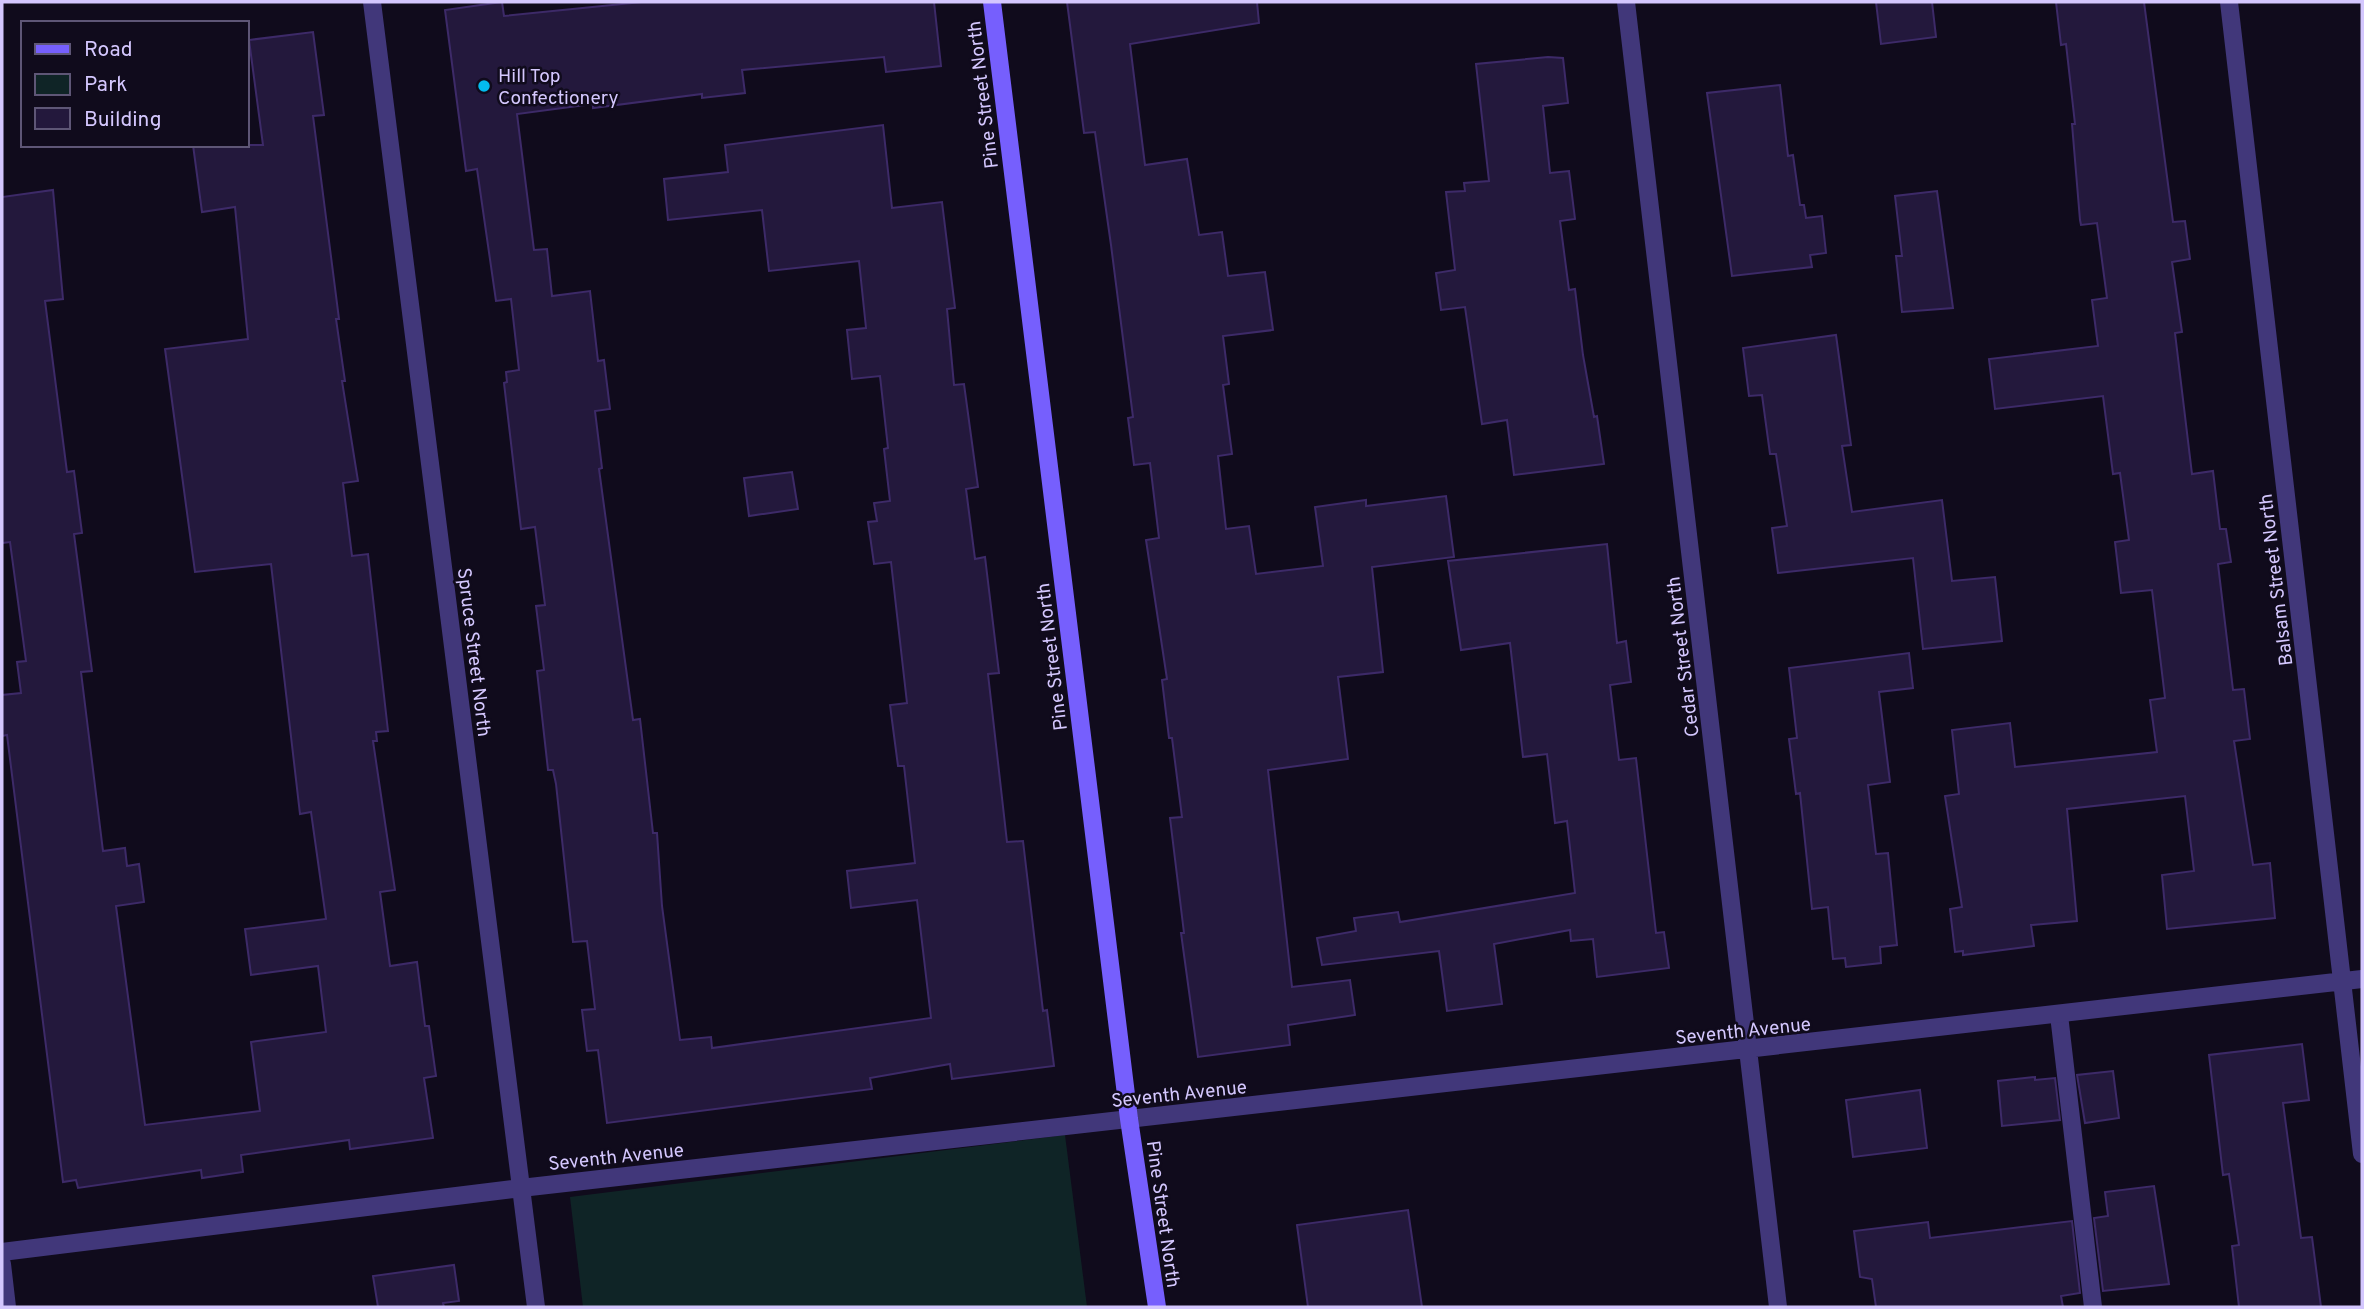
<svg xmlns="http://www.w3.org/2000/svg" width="2364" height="1309" font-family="Overpass,sans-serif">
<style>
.green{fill:#0f2426}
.building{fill:#23183c;stroke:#3d2a68;stroke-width:2}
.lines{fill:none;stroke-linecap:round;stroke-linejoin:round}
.lane{stroke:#41377a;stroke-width:18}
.street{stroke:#41377a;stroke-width:18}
.secondary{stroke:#765ffd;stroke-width:18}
.poi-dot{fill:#03bbee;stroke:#100b1c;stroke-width:2.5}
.labels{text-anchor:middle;stroke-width:5;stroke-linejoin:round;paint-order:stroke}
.poi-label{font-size:19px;fill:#d4c7fe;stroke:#100b1c;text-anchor:start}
.street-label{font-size:19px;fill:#d4c7fe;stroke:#100b1c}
</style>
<rect width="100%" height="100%" fill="#100b1c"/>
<!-- green -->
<path class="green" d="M 1065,1135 L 1087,1307 L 583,1307 L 570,1197 Z"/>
<!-- building -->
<path class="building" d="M 502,2 L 504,16 L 642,2 L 934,2 L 941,66 L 886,72 L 884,57 L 742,70 L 745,93 L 702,98 L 702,94 L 593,108 L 593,104 L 517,114 L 534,250 L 547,249 L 552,296 L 590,291 L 598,361 L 604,360 L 610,409 L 595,411 L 602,468 L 599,469 L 633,720 L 640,719 L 653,833 L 657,833 L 662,906 L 680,1040 L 711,1037 L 712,1048 L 931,1018 L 917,900 L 851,908 L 847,871 L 915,863 L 904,766 L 898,766 L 890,705 L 907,703 L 891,562 L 874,564 L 868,522 L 877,521 L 874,503 L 890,501 L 884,449 L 888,448 L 880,376 L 852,379 L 847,330 L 866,328 L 859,261 L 769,271 L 762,210 L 668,220 L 664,179 L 728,172 L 725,145 L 883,125 L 892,208 L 942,202 L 955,308 L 947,309 L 954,385 L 964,384 L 978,487 L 966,489 L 975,559 L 985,557 L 999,673 L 988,674 L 1007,842 L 1023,841 L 1043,1011 L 1047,1010 L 1054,1066 L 952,1079 L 950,1064 L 870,1078 L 872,1089 L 607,1123 L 598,1050 L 587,1051 L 582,1010 L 595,1009 L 587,941 L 573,942 L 556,784 L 553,770 L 548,770 L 537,671 L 544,670 L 536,606 L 545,605 L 535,527 L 521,529 L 504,383 L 507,382 L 506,372 L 519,370 L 511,299 L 496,301 L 477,169 L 466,171 L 445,10 Z
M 1067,2 L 1257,2 L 1259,23 L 1130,44 L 1145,165 L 1187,159 L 1199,235 L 1222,232 L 1228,276 L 1265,272 L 1273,330 L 1223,336 L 1229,384 L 1223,385 L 1232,454 L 1218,456 L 1226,529 L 1249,526 L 1256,574 L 1323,566 L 1315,507 L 1366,500 L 1366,506 L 1446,496 L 1454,557 L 1372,567 L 1383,672 L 1338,677 L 1348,759 L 1268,770 L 1292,987 L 1350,980 L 1355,1015 L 1288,1025 L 1290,1045 L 1198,1057 L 1181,933 L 1184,933 L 1170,818 L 1182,817 L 1172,738 L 1169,738 L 1162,680 L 1167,679 L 1146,540 L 1159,538 L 1150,463 L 1134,465 L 1128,418 L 1133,417 L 1111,245 L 1095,132 L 1084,133 Z
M 1876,2 L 1932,2 L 1936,37 L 1881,44 Z
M 2056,2 L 2144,2 L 2173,222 L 2185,221 L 2190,259 L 2172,262 L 2182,332 L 2175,333 L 2192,474 L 2213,471 L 2220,529 L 2226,529 L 2231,562 L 2218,564 L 2233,690 L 2244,689 L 2250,739 L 2234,741 L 2253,865 L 2270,863 L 2275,918 L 2167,929 L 2162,875 L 2194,871 L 2185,796 L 2067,809 L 2077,921 L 2031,925 L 2034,946 L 1963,955 L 1963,951 L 1955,952 L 1950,909 L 1962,907 L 1945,796 L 1959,794 L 1952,730 L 2010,723 L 2015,767 L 2157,752 L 2150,700 L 2165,698 L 2152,590 L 2121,593 L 2115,542 L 2129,540 L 2120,473 L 2113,474 L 2103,396 L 1995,409 L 1989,359 L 2098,346 L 2092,300 L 2107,298 L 2097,223 L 2081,225 L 2080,220 L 2072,124 L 2075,124 L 2066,44 L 2061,45 Z
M 313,32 L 324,115 L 313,116 L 339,319 L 336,319 L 345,381 L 342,381 L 358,481 L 343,483 L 352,556 L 368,554 L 388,731 L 376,732 L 377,741 L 373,741 L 395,890 L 380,892 L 390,966 L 417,962 L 425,1026 L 429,1026 L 436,1076 L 424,1078 L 433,1138 L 350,1149 L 349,1140 L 241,1155 L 243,1172 L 202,1178 L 201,1170 L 78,1188 L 76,1180 L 63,1182 L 7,735 L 2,736 L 2,695 L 21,693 L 17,662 L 26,661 L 10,542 L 2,543 L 2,197 L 53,190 L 63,299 L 45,301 L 67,472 L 74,471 L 82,533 L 74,534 L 92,671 L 81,672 L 89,737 L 103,851 L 125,848 L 127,866 L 139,864 L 144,902 L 116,906 L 145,1125 L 260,1111 L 251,1042 L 326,1032 L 318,966 L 251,975 L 245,929 L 326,919 L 311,812 L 300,814 L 271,564 L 195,572 L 165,349 L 248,339 L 235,207 L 202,212 L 193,145 L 263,145 L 249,40 Z
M 1548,57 L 1563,58 L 1568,103 L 1543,106 L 1550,173 L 1569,171 L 1575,219 L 1560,221 L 1569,290 L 1575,289 L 1583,355 L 1594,417 L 1597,416 L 1604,464 L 1514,475 L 1507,420 L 1482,424 L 1465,307 L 1441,310 L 1436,273 L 1455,270 L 1446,192 L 1465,191 L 1464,183 L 1489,181 L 1476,64 Z
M 1780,85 L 1788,156 L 1793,155 L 1800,205 L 1804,205 L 1806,218 L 1822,216 L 1826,253 L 1810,255 L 1812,267 L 1732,276 L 1707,93 Z
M 1937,191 L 1953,308 L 1902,312 L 1896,256 L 1902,256 L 1895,196 Z
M 1836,335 L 1851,445 L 1842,446 L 1852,512 L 1942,500 L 1952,581 L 1995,577 L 2002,641 L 1923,649 L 1913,558 L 1778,573 L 1772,528 L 1787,526 L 1776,454 L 1770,454 L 1762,395 L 1749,396 L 1743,348 Z
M 792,472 L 798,509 L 749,516 L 744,478 Z
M 1607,544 L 1617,643 L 1626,641 L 1631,682 L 1610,685 L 1619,760 L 1636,758 L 1656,933 L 1664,932 L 1669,968 L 1597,977 L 1593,939 L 1571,941 L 1570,930 L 1494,944 L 1502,1004 L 1447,1011 L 1439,951 L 1322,965 L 1317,938 L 1356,931 L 1354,918 L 1398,912 L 1400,922 L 1575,893 L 1567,821 L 1555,823 L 1547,754 L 1523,757 L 1510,643 L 1461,650 L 1448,561 Z
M 1909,653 L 1913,688 L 1879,692 L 1890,782 L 1868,785 L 1876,854 L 1888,853 L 1897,945 L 1880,947 L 1881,963 L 1846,967 L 1845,958 L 1833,959 L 1828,907 L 1812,909 L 1800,793 L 1796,794 L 1789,739 L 1797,738 L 1789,668 Z
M 2302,1044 L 2309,1100 L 2283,1103 L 2301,1238 L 2312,1237 L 2321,1307 L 2239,1307 L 2232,1246 L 2239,1245 L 2229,1174 L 2223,1175 L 2209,1055 Z
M 2113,1071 L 2119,1118 L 2085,1123 L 2077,1075 Z
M 2035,1077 L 2035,1080 L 2055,1078 L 2060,1120 L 2002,1126 L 1998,1081 Z
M 1920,1090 L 1927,1148 L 1853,1157 L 1846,1100 Z
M 2154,1186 L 2169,1284 L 2103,1291 L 2094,1218 L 2108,1216 L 2105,1192 Z
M 1408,1210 L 1422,1307 L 1308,1307 L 1297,1225 Z
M 2072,1221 L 2080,1293 L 2061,1296 L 2063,1307 L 1876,1307 L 1872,1279 L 1860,1277 L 1854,1231 L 1928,1222 L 1930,1238 Z
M 454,1265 L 459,1301 L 443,1303 L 444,1307 L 378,1307 L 373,1276 Z"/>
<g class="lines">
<!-- lane -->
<path class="lane" d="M 2059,1015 L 2093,1307"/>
<!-- street -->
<path class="street" d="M 372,2 L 536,1307
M 1626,2 L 1778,1307
M 2229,2 L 2362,1154
M 2,1252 L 521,1188 L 2362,979
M 2,1264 L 7,1307"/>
<!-- secondary -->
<path class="secondary" d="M 992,2 L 1129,1119 L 1157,1307"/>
</g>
<!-- markers -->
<circle class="poi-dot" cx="484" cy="86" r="7"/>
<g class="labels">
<!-- poi labels -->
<g class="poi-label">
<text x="498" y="82">Hill Top<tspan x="498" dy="22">Confectionery</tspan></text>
</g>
<!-- street labels -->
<g class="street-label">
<text transform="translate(982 95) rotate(-97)" y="7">Pine Street North</text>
<text transform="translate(2275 580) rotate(-97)" y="7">Balsam Street North</text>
<text transform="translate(475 652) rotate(83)" y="7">Spruce Street North</text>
<text transform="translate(1051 657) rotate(-97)" y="7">Pine Street North</text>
<text transform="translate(1682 657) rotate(-97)" y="7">Cedar Street North</text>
<text transform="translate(1743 1030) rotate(-6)" y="7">Seventh Avenue</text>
<text transform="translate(1179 1093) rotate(-6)" y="7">Seventh Avenue</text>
<text transform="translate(616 1156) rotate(-6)" y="7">Seventh Avenue</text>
<text transform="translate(1164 1214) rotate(82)" y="7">Pine Street North</text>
</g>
</g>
<!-- border -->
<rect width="2364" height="1309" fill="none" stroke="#d4c7fe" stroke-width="7"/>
<!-- legend -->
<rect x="21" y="21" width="228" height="126" fill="#100b1c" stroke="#5e5676" stroke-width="2"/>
<rect x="35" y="44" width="35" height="10" fill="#765ffd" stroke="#5e5676" stroke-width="2"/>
<text x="84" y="56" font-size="21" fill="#d4c7fe">Road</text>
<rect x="35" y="74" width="35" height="21" fill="#0f2426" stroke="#5e5676" stroke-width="2"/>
<text x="84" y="91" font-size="21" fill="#d4c7fe">Park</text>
<rect x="35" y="108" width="35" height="21" fill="#23183c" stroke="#5e5676" stroke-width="2"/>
<text x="84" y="126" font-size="21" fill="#d4c7fe">Building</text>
</svg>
